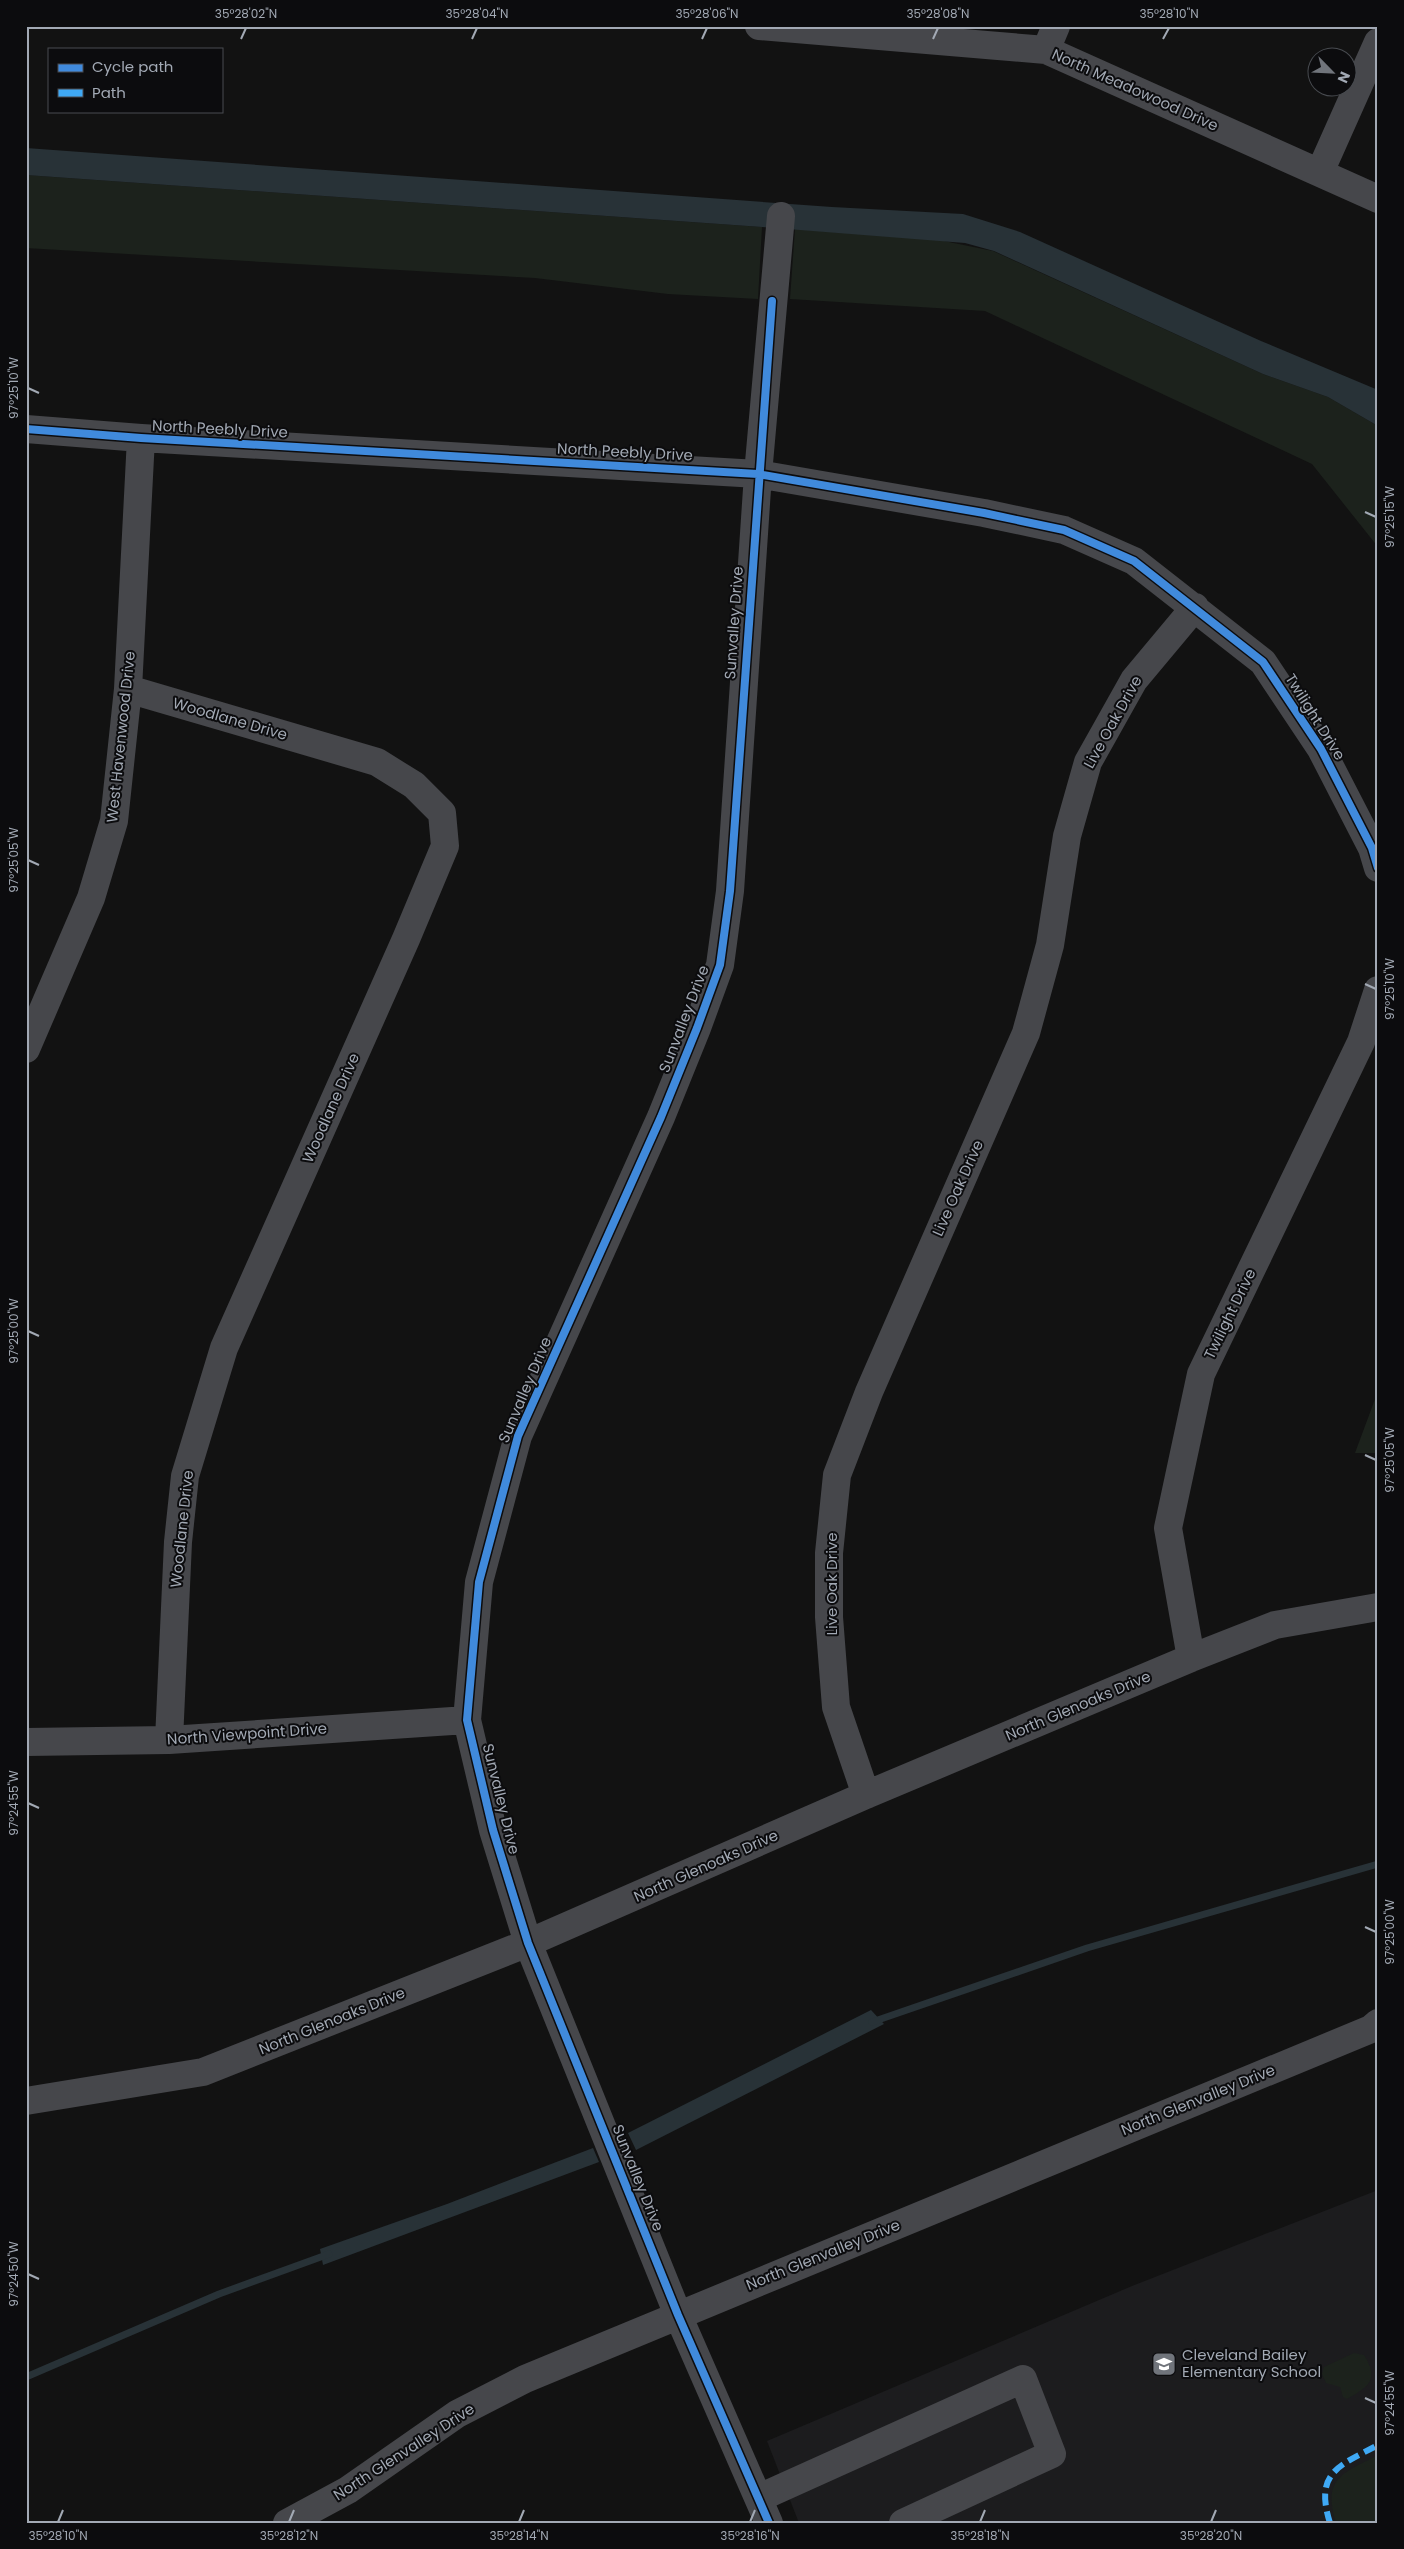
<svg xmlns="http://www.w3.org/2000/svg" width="1404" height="2549" font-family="Poppins,sans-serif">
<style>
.built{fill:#1c1c1e}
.green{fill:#1c221c}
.water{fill:#283237}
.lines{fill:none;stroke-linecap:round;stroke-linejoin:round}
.stream{stroke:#283237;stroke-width:7}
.minor{stroke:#46474b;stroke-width:28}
.quiet{stroke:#3fa9f5;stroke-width:6;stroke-dasharray:12 6;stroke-linecap:butt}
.cycleway-casing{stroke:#0c0c0e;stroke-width:11}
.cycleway{stroke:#408adc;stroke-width:8}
.ticks{fill:none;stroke:#a2a9b4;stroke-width:2}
.labels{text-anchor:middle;stroke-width:4;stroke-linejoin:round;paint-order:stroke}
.street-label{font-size:15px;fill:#a2a9b4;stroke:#0c0c0e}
.poi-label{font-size:15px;fill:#a2a9b4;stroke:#0c0c0e;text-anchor:start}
.neatline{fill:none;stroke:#a2a9b4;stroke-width:2}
.ticks-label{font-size:12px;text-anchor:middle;fill:#a2a9b4}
</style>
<rect width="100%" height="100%" fill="#121212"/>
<!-- built -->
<path class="built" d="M 1378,2190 L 1378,2523 L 799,2523 L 767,2441 L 1132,2286 Z"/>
<!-- green -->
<path class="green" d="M 26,175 L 762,227 L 758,299 L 668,294 L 535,278 L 26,248 Z
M 795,229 L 939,240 L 993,251 L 1263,374 L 1328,397 L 1378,426 L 1378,547 L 1312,464 L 985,311 L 790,299 Z
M 1378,1391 L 1378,1453 L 1355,1453 Z
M 1354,2353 L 1364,2355 C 1380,2380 1368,2387 1347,2399 L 1343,2397 L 1340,2387 L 1326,2383 L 1322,2374 L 1324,2367 Z
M 1378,2455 L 1378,2523 L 1336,2523 C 1322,2478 1342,2474 1378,2455 Z"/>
<!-- water -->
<path class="water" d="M 26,148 L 832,207 L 963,214 L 1020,232 L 1261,341 L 1378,390 L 1378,426 L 1328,397 L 1263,374 L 994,251 L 965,243 L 762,227 L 26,175 Z
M 871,2010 L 884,2024 L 636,2150 L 628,2133 Z
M 593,2148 L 599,2162 L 323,2265 L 320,2249 L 447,2204 Z"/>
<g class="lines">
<!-- stream -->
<path class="stream" d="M 872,2022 L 1087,1948 L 1378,1864
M 26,2377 L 219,2294 L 329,2254"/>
<!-- minor -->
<path class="minor" d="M 759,26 L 1046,50 L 1378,199
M 1046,50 L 1056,26
M 1320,172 L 1378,42
M 26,429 L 141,438 L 758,474 L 984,513 L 1064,530 L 1134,561 L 1263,662 L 1321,749 L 1372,848 L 1378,868
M 128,689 L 377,762 L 414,785 L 442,813 L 445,846 L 406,939 L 224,1348 L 185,1476 L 178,1542 L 169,1740
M 26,1049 L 91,898 L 114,821 L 128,689 L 141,438
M 1191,1658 L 1168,1528 L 1201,1374 L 1361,1042 L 1378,990
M 26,1742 L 169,1740 L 467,1720
M 866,1795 L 836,1707 L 829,1617 L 829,1553 L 837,1475 L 869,1392 L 1026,1033 L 1050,945 L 1067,836 L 1088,762 L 1134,680 L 1195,607
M 26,2101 L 203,2072 L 528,1943 L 866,1795 L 1191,1658 L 1275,1625 L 1378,1607
M 759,2498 L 1023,2379 L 1052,2454 L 903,2523
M 287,2523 L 348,2490 L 457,2414 L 525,2379 L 1371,2029 L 1378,2023
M 769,2523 L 678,2315 L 528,1943 L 493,1830 L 467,1720 L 479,1582 L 518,1436 L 661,1117 L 697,1028 L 720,965 L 730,891 L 758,474 L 781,216"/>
<!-- quiet -->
<path class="quiet" d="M 1330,2523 C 1314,2472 1339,2466 1378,2445"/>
<!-- cycleway casing -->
<g class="cycleway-casing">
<path id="cycleway" d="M 26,429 L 141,438 L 758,474 L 984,513 L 1064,530 L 1134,561 L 1263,662 L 1321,749 L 1372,848 L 1378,868
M 769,2523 L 678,2315 L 528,1943 L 493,1830 L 467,1720 L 479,1582 L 518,1436 L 661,1117 L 697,1028 L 720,965 L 730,891 L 772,301"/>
</g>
<!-- cycleway -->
<use href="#cycleway" class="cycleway"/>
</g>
<!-- ticks -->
<path class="ticks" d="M 241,39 L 246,28M 472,39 L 477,28M 702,39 L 707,28M 933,39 L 938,28M 1163,39 L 1169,28M 28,388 L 39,393M 1365,512 L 1376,517M 28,860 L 39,865M 1365,984 L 1376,989M 28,1331 L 39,1336M 1365,1455 L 1376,1460M 28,1803 L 39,1808M 1365,1927 L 1376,1932M 28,2274 L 39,2279M 1365,2398 L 1376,2403M 58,2522 L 63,2510M 289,2522 L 294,2510M 519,2522 L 524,2510M 750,2522 L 755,2510M 980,2522 L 985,2510M 1211,2522 L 1216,2510"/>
<!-- icons -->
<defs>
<g id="school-square" transform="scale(1.25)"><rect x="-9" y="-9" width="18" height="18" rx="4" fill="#70747b" stroke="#0c0c0e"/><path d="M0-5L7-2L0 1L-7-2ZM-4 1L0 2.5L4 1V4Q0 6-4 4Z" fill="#fff"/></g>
</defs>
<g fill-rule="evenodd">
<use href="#school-square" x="1164" y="2364"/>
</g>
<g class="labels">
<!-- street labels -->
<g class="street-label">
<text transform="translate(1135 90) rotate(24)" y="5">North Meadowood Drive</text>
<text transform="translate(220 429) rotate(3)" y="5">North Peebly Drive</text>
<text transform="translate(625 452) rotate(3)" y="5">North Peebly Drive</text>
<text transform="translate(734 623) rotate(-86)" y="5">Sunvalley Drive</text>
<text transform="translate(1315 717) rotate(58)" y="5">Twilight Drive</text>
<text transform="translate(230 719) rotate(16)" y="5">Woodlane Drive</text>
<text transform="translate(1113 722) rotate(-61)" y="5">Live Oak Drive</text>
<text transform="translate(121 737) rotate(-84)" y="5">West Havenwood Drive</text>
<text transform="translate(684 1019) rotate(-69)" y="5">Sunvalley Drive</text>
<text transform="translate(331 1108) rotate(-66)" y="5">Woodlane Drive</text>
<text transform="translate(958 1188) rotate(-66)" y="5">Live Oak Drive</text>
<text transform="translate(1230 1314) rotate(-64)" y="5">Twilight Drive</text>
<text transform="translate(525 1390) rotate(-67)" y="5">Sunvalley Drive</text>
<text transform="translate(182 1529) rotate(-84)" y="5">Woodlane Drive</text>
<text transform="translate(832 1584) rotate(-90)" y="5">Live Oak Drive</text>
<text transform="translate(1078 1706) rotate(-23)" y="5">North Glenoaks Drive</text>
<text transform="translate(247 1734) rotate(-4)" y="5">North Viewpoint Drive</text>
<text transform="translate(501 1799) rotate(76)" y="5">Sunvalley Drive</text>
<text transform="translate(706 1866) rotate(-24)" y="5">North Glenoaks Drive</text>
<text transform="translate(332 2021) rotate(-22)" y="5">North Glenoaks Drive</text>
<text transform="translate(1198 2100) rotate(-22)" y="5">North Glenvalley Drive</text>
<text transform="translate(638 2178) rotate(68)" y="5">Sunvalley Drive</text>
<text transform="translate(823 2255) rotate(-22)" y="5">North Glenvalley Drive</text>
<text transform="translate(404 2452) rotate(-33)" y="5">North Glenvalley Drive</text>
</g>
<!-- poi labels -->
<g class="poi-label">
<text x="1182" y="2360">Cleveland Bailey<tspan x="1182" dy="17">Elementary School</tspan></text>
</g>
</g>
<!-- border -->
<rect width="1404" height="2549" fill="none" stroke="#0c0c0e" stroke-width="55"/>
<!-- legend -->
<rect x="48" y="48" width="175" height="65" fill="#0c0c0e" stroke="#484b50"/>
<rect x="58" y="64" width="25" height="8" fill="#408adc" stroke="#484b50"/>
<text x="92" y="72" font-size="15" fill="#a2a9b4">Cycle path</text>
<rect x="58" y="89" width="25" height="8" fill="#3fa9f5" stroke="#484b50"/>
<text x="92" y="98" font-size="15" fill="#a2a9b4">Path</text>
<!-- north arrow -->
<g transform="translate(1332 72) rotate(114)"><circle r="24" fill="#0c0c0e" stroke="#484b50"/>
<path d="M0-4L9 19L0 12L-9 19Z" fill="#70747b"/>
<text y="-8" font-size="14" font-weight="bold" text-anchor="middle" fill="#a2a9b4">N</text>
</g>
<rect x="28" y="28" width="1348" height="2494" class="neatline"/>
<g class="ticks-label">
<text x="246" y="18">35°28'02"N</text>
<text x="477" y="18">35°28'04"N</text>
<text x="707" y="18">35°28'06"N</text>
<text x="938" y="18">35°28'08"N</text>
<text x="1169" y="18">35°28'10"N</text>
<text transform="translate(14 388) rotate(-90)" y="4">97°25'10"W</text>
<text transform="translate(1390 517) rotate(-90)" y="4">97°25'15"W</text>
<text transform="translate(14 860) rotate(-90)" y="4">97°25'05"W</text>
<text transform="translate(1390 989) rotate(-90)" y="4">97°25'10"W</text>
<text transform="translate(14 1331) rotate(-90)" y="4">97°25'00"W</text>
<text transform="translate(1390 1460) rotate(-90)" y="4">97°25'05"W</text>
<text transform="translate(14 1803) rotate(-90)" y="4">97°24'55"W</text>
<text transform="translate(1390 1932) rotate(-90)" y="4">97°25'00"W</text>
<text transform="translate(14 2274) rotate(-90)" y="4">97°24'50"W</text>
<text transform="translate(1390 2403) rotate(-90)" y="4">97°24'55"W</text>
<text x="58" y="2540">35°28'10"N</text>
<text x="289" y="2540">35°28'12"N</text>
<text x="519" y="2540">35°28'14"N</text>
<text x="750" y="2540">35°28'16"N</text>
<text x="980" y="2540">35°28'18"N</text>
<text x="1211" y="2540">35°28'20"N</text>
</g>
</svg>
